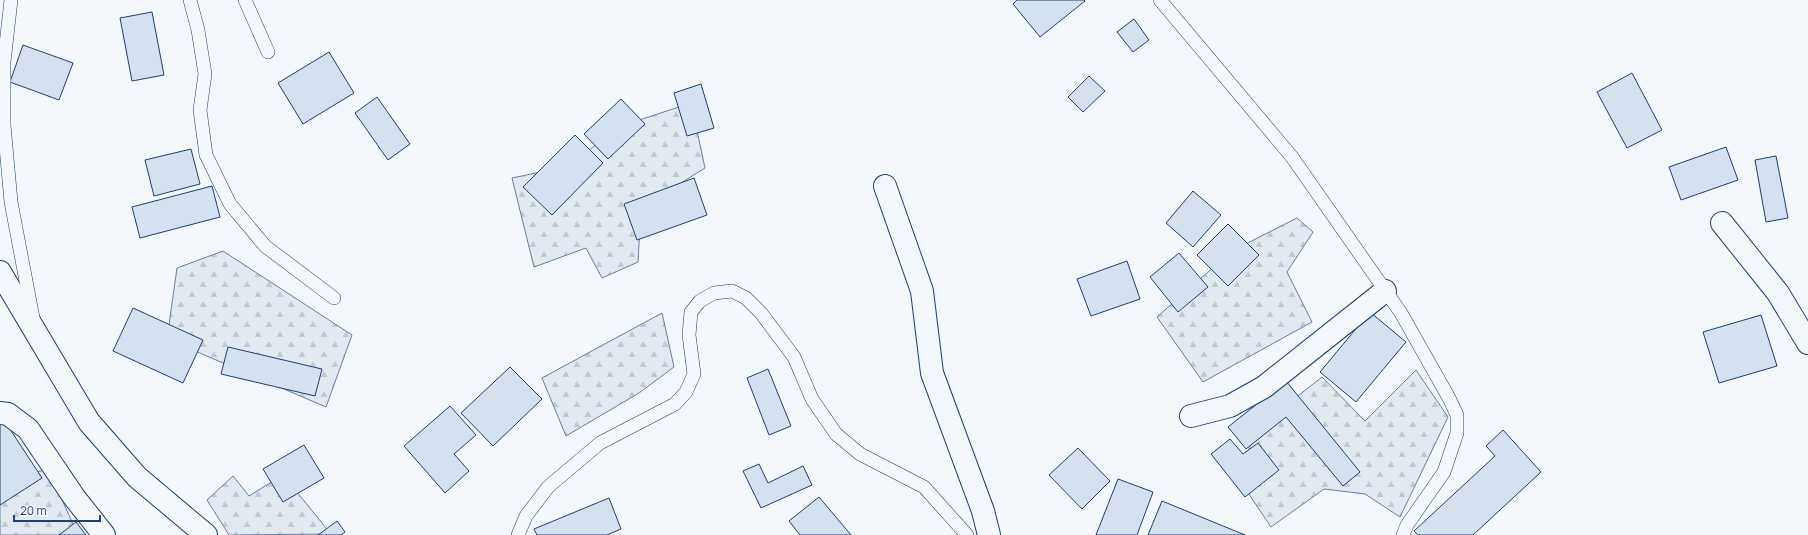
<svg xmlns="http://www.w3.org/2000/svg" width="1808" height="535" font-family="Manrope,sans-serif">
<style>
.forest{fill:url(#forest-firs);stroke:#687fa3}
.building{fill:#d5e0f0;stroke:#1d3f73}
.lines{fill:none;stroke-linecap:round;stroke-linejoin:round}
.service-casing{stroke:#1d3f73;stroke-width:14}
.minor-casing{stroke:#1d3f73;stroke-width:24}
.service{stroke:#f4f7fb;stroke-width:13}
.minor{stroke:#f4f7fb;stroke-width:22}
</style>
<defs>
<pattern id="forest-firs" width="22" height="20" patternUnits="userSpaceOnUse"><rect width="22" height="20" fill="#e3e9f0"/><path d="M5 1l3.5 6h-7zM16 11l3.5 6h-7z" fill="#c2c9d1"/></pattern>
</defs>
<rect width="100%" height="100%" fill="#f4f7fb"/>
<!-- forest -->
<path class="forest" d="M 691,103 L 705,168 L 641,208 L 638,262 L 602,278 L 586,248 L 534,267 L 512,178 L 569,166 L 618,127 Z
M 1297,218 L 1313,232 L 1287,272 L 1312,322 L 1203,382 L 1157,317 L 1232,251 Z
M 223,251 L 352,335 L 326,407 L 167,339 L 177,268 Z
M 662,313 L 674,367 L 639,393 L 566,436 L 542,378 Z
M 1416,370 L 1448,417 L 1400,517 L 1365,494 L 1324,489 L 1271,527 L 1238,478 L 1257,428 L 1322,377 L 1365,421 Z
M 48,469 L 78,535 L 0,535 L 0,482 Z
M 283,475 L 331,534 L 229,535 L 207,500 L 233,476 L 249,496 Z"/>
<!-- building -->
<path class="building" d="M 1017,0 L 1084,0 L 1085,1 L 1040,37 L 1013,4 Z
M 152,12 L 164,75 L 132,81 L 120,18 Z
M 1134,19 L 1149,40 L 1133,52 L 1117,32 Z
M 23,45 L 73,63 L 59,100 L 10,82 Z
M 329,52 L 354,93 L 303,124 L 278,83 Z
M 1632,73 L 1662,130 L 1627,148 L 1597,92 Z
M 1089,76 L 1105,91 L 1083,112 L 1068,97 Z
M 701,84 L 714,128 L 687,136 L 674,93 Z
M 377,97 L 410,144 L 388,160 L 355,113 Z
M 621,99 L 645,124 L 608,159 L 584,134 Z
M 575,135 L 603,163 L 552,215 L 523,187 Z
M 1726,147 L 1738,180 L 1681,200 L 1669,167 Z
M 191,149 L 200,184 L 154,196 L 145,160 Z
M 1776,156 L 1788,218 L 1766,222 L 1755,160 Z
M 694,178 L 707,215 L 637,240 L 624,204 Z
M 212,186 L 220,217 L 140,238 L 132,207 Z
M 1193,191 L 1221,215 L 1193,247 L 1166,223 Z
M 1228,224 L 1259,255 L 1228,286 L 1197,255 Z
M 1179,253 L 1208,287 L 1178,312 L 1150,277 Z
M 1127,261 L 1140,299 L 1091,316 L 1077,279 Z
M 133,308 L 203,340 L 183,383 L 113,351 Z
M 1370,312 L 1406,342 L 1356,402 L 1320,372 Z
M 1761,315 L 1777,366 L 1719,383 L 1703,332 Z
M 228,347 L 322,369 L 315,396 L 221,374 Z
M 510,367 L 542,399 L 493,446 L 461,413 Z
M 768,369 L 791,426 L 769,435 L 747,378 Z
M 1286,381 L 1360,472 L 1343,486 L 1286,417 L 1246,449 L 1228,427 Z
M 450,406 L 476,435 L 454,454 L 469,471 L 445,493 L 404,446 Z
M 4,420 L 42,478 L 0,505 L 0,423 Z
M 1503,430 L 1541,472 L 1473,535 L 1418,535 L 1414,531 L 1495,456 L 1486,446 Z
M 1230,439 L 1243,454 L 1258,443 L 1279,470 L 1245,497 L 1211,454 Z
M 304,445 L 324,478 L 283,502 L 263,469 Z
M 1078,448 L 1110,481 L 1082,509 L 1049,475 Z
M 759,464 L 768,483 L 803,466 L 812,485 L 761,508 L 743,471 Z
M 1118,479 L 1153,492 L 1137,535 L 1096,535 Z
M 819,497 L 851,535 L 800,535 L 789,521 Z
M 609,498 L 621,529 L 607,535 L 537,535 L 534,529 Z
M 1162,501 L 1245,535 L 1148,535 Z
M 337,521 L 345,532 L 341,535 L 318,535 Z
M 76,522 L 86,535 L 59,535 Z"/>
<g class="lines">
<!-- service casing -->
<g class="service-casing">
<path id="service" d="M 11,0 L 4,62 L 4,125 L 11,202 L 33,318
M 190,0 L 198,30 L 205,74 L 200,110 L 206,155 L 230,204 L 265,246 L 334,298
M 245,0 L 268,52
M 1160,0 L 1292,157 L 1401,313 L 1449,398 L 1457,415 L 1457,433 L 1444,472 L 1407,525 L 1403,535
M 518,535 L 526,516 L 548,487 L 600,443 L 675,404 L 686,392 L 694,374 L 689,335 L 691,312 L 700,301 L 714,293 L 732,291 L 746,298 L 761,313 L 794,357 L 812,399 L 836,434 L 860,454 L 924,487 L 967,535"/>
</g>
<!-- minor casing -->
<g class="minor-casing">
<path id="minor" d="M 885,186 L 922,291 L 932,373 L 983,511 L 989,535
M 1722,223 L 1778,293 L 1808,343
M 0,272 L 89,422 L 137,477 L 206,535
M 0,413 L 8,414 L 28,429 L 74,497 L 104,535
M 1191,416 L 1230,406 L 1264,387 L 1385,291"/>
</g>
<!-- service -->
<use href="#service" class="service"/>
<!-- minor -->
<use href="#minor" class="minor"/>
</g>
<!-- scale -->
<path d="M14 515v6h86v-6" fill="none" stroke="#1d3f73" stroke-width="2"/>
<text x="20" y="515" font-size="12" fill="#1d3f73" stroke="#f4f7fb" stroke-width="3" paint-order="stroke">20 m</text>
</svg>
